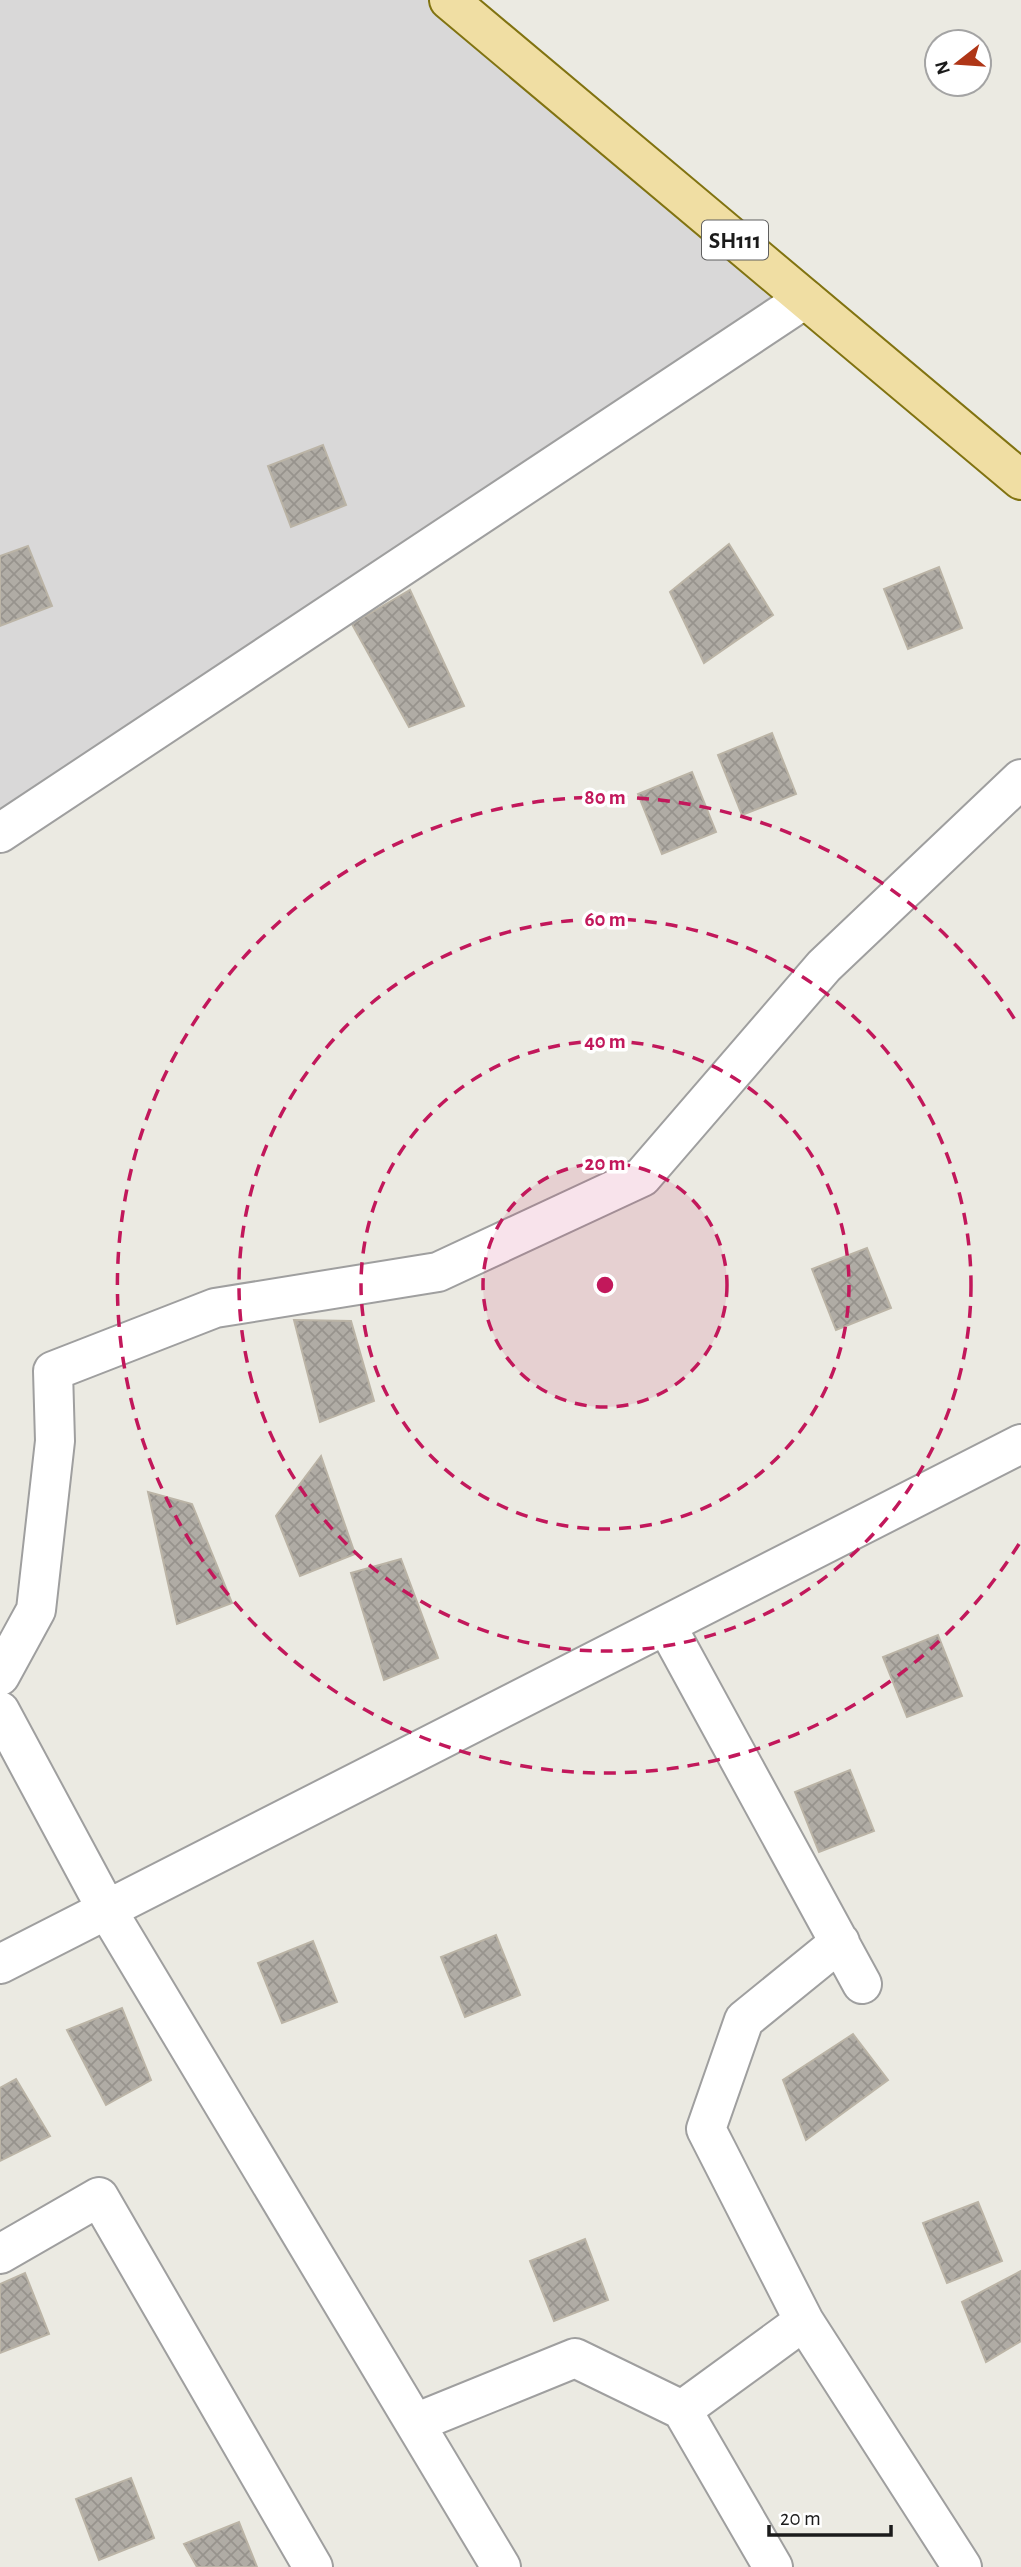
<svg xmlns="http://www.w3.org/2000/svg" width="1021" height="2567" font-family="'Alegreya Sans',sans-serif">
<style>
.residential{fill:#d9d8d8}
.building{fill:url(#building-cross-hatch);stroke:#bbb4a6;stroke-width:2}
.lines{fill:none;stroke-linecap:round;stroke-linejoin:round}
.minor-casing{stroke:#9f9f9f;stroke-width:42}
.primary-casing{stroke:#817311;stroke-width:42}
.minor{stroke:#fff;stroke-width:38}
.primary{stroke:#f0dea3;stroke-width:38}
.ring{fill:none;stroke:#c2185b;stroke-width:3.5;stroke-dasharray:12 9}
.labels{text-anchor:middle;stroke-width:7;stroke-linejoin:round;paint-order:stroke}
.shield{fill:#fff;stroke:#5f5f5f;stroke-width:2}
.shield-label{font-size:23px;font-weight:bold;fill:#1b1b1b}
.centre{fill:#c2185b;stroke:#fff;stroke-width:3.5}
.ring-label{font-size:21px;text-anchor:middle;font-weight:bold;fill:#c2185b;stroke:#fff;stroke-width:7;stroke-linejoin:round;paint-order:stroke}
</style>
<defs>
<pattern id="building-cross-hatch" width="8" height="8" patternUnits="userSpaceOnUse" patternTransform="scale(1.75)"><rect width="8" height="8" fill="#b0aca5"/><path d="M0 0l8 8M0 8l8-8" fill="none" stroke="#97938d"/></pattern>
</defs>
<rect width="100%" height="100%" fill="#ebeae2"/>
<!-- residential -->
<path class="residential" d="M 0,0 L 455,0 L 805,299 L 0,830 Z"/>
<!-- building -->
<path class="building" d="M 323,445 L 346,505 L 291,527 L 268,466 Z
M 729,544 L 773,615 L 704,663 L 670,592 Z
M 28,546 L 52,606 L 0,626 L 0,556 Z
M 939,567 L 962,628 L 908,649 L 884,589 Z
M 410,590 L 464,706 L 409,727 L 352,624 Z
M 772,733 L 796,794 L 742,815 L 718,755 Z
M 692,772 L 716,832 L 662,854 L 638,794 Z
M 867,1248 L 891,1308 L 836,1330 L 812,1269 Z
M 294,1320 L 351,1321 L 374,1401 L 320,1422 Z
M 321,1456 L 355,1554 L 300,1576 L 276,1516 Z
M 148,1492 L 192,1504 L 232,1603 L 177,1624 Z
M 401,1559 L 438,1658 L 384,1680 L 351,1573 Z
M 938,1635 L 962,1696 L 907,1717 L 883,1657 Z
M 850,1770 L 874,1831 L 819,1852 L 795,1792 Z
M 496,1935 L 520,1995 L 465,2017 L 441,1957 Z
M 313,1941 L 337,2002 L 282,2023 L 258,1963 Z
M 122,2008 L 151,2080 L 106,2105 L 67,2030 Z
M 853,2034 L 888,2080 L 806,2140 L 783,2080 Z
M 16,2079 L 50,2136 L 0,2161 L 0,2088 Z
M 978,2202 L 1002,2261 L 947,2283 L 923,2223 Z
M 585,2239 L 608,2300 L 554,2321 L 530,2261 Z
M 1021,2271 L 1021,2341 L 986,2362 L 962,2302 Z
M 25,2273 L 49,2334 L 0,2353 L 0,2284 Z
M 131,2478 L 154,2538 L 99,2560 L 76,2499 Z
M 239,2522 L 257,2567 L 197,2567 L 184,2544 Z"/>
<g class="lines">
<!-- minor casing -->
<g class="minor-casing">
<path id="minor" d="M 0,833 L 805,299
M 666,1625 L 862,1984
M 0,1676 L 36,1610 L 55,1441 L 53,1371 L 215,1308 L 438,1272 L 642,1177 L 824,966 L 1021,779
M 0,1711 L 107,1910 L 501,2567
M 0,1964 L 1021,1444
M 0,2254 L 99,2197 L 313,2567
M 804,2321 L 706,2129 L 744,2020 L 840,1942
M 682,2410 L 804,2321 L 962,2567
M 415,2423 L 575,2358 L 682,2410 L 773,2567"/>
</g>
<!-- primary casing -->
<g class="primary-casing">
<path id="primary" d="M 449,0 L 1021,480"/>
</g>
<!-- minor -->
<use href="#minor" class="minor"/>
<!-- primary -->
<use href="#primary" class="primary"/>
</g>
<!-- distance rings -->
<circle cx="605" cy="1285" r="122" fill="#c2185b" fill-opacity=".12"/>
<g class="ring">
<circle cx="605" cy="1285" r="122"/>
<circle cx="605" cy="1285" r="244"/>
<circle cx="605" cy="1285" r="366"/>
<path d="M1019 1544A488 488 0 1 1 1019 1026"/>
</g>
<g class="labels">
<!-- shield labels -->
<rect class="shield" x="702" y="220.5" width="66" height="39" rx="5"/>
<g class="shield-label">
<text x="735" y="248">SH111</text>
</g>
</g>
<circle cx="605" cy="1285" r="10" class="centre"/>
<g class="ring-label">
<text x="605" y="804">80 m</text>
<text x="605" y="926">60 m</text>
<text x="605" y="1048">40 m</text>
<text x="605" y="1170">20 m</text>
</g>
<!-- north arrow -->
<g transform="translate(958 63) rotate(253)"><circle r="33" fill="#ffffff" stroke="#a4a4a4" stroke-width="2"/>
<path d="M0-5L12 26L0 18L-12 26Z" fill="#af3617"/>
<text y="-10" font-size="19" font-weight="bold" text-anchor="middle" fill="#1b1b1b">N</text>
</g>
<!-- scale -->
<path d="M769 2525v10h122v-10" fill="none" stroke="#1b1b1b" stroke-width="3.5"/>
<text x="780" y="2525" font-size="21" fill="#1b1b1b" stroke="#ffffff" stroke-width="5" paint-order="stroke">20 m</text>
</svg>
